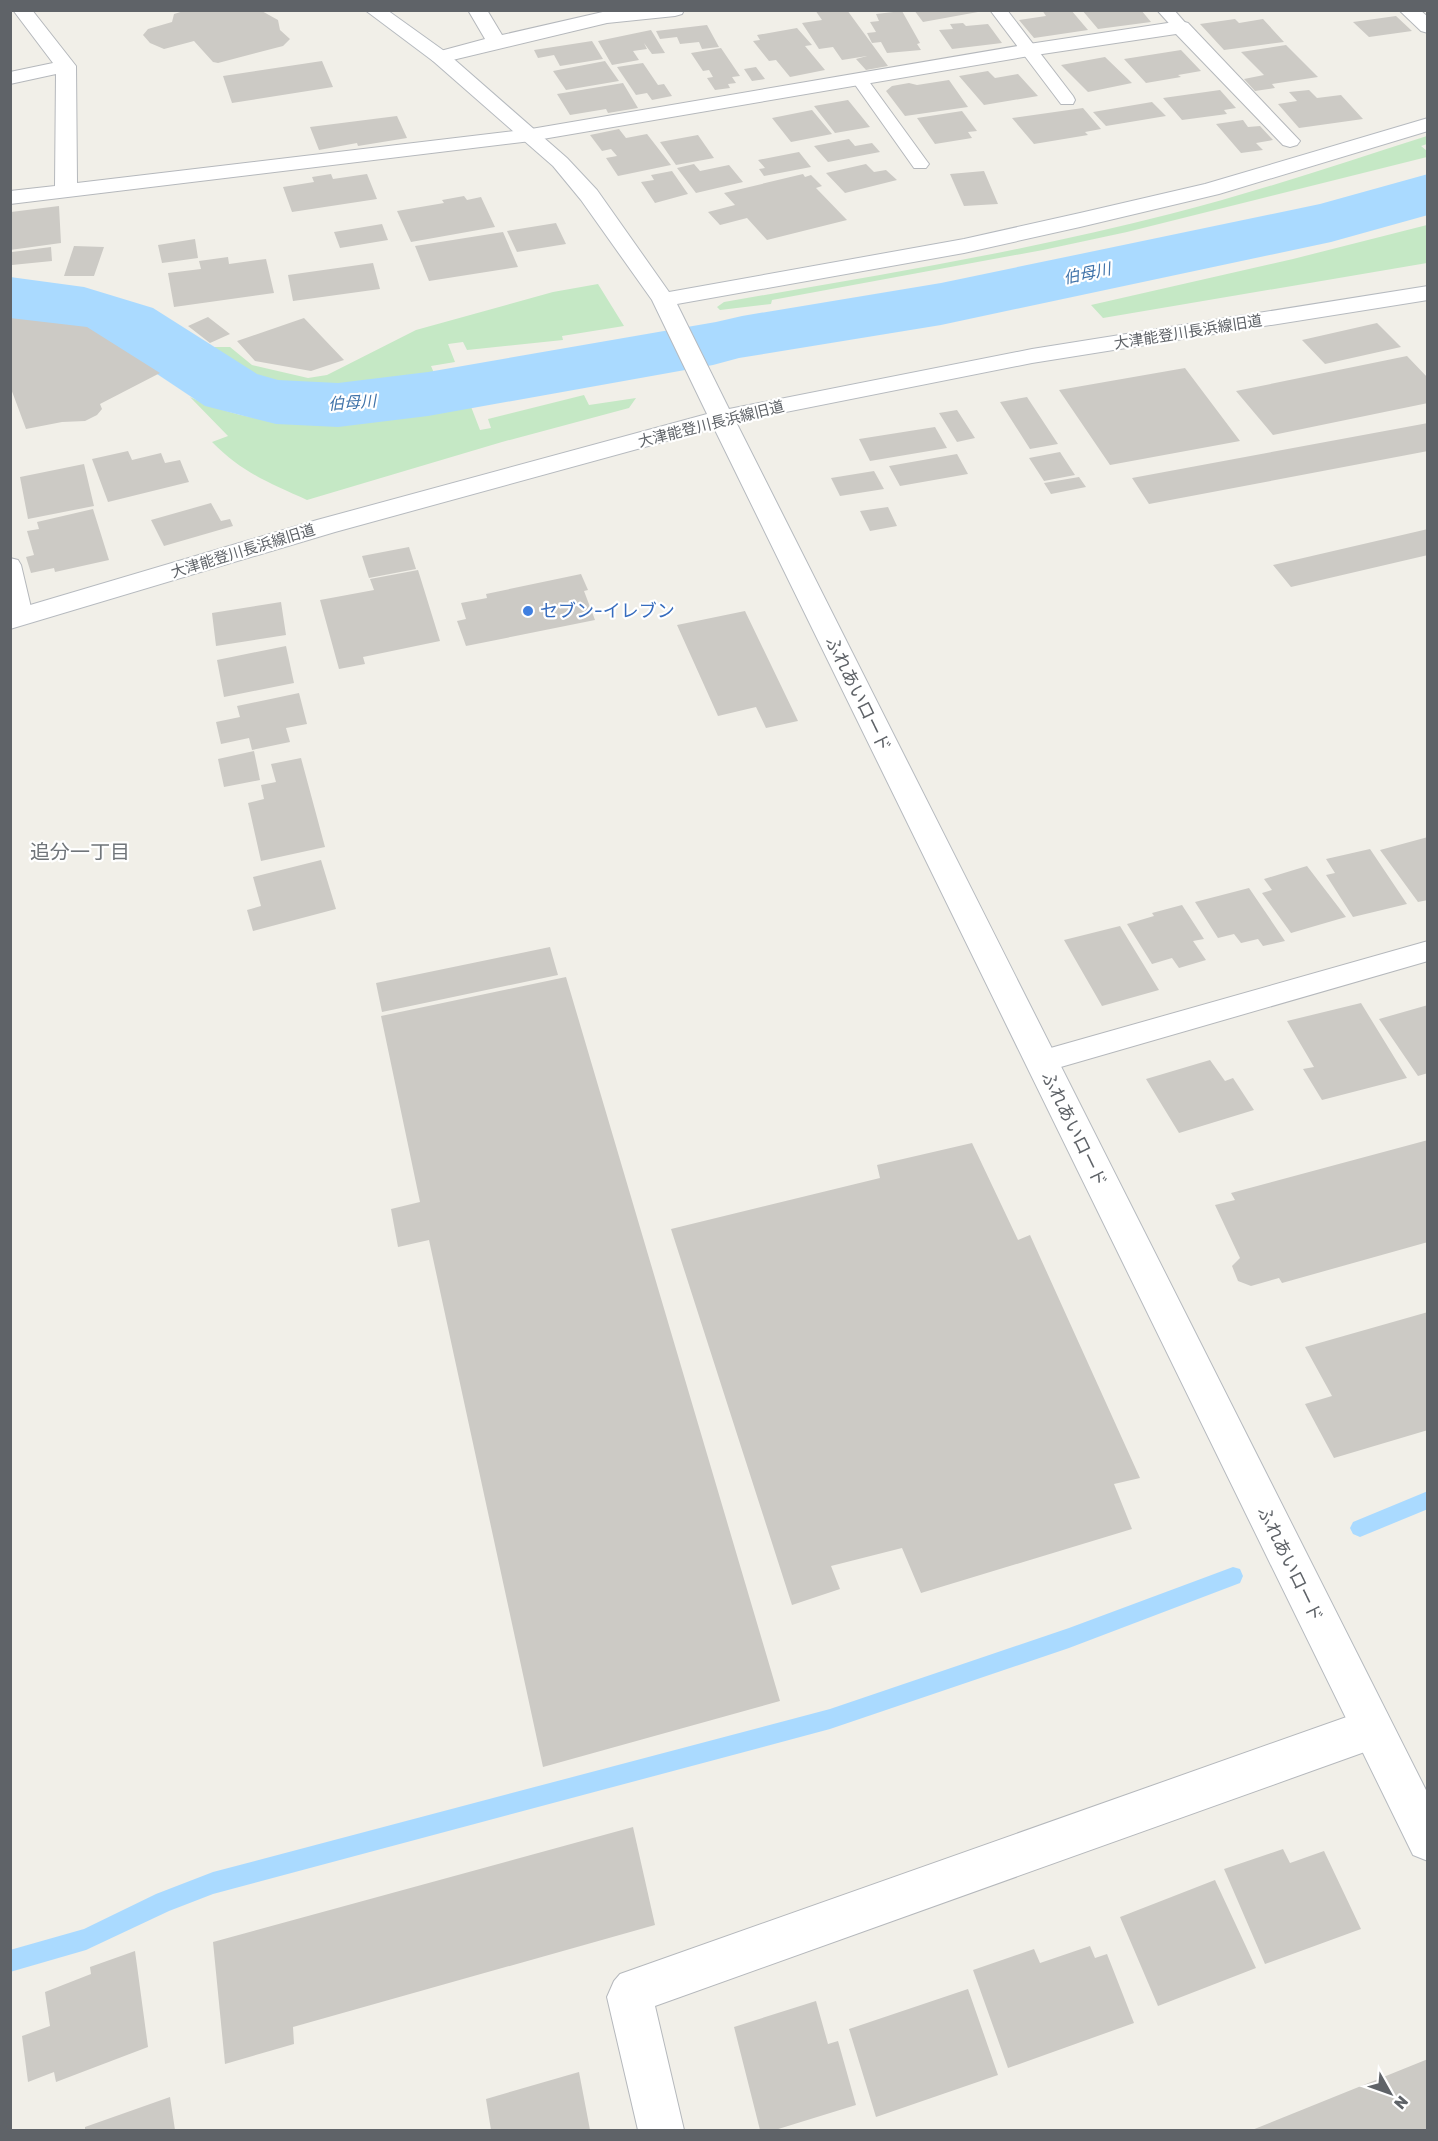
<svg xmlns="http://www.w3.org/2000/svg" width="1438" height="2141" font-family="Rubik,'Noto Sans JP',sans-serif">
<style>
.green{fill:#c5e8c5}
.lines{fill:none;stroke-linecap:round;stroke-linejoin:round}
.stream{fill:#aadaff;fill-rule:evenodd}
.river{fill:#aadaff;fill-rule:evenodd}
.building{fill:#cccac5}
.lane-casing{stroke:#b5b8bc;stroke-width:2}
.street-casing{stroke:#b5b8bc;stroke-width:2}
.secondary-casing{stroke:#b6babf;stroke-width:2}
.lane{fill:#fff;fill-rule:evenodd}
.street{fill:#fff;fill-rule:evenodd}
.secondary{fill:#fff;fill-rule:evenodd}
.shop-dot{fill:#3f7fe0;stroke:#fff;stroke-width:2}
.labels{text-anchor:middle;stroke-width:4.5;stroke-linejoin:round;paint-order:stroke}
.far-street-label{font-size:15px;fill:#5f6368;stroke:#fff}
.far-water-label{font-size:16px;font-style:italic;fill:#4174aa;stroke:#fff}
.shop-label{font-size:18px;fill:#366cbe;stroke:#fff;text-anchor:start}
.street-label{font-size:18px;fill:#5f6368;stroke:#fff}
.neighbourhood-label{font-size:20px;fill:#70757a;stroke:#fff}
</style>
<rect width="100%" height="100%" fill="#f1efe8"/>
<!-- green -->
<path class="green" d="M 1427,136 L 1427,144 L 1421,146 L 1427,151 L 1427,157 L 1127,232 L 1043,250 L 772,300 L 771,304 L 720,310 L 717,307 L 724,302 C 873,276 1023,252 1170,214 C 1257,192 1342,163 1427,136 Z
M 1427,225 L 1427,263 L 1103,318 L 1091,305 L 1293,259 Z
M 598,284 L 624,326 L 562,336 L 563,340 L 467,350 L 463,342 L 448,344 L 455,362 L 431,366 L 434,373 C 375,382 312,397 253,377 C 237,371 220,358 205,349 L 209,347 L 230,347 L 252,365 L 308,378 L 327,375 L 416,330 L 553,292 Z
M 584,395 L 589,405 L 636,398 L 629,408 L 502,442 L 307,500 C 269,483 243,473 212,442 L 228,436 L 190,397 C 283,441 373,419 470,404 L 480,430 L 491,428 L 488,419 Z"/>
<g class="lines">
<!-- stream -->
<path class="stream" d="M 1428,1491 L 1428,1509 L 1360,1537 L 1353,1534 L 1350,1528 L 1353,1522 Z
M 1233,1567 L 1240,1569 L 1243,1576 L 1240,1583 L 1069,1648 L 830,1729 L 213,1894 L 169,1911 L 86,1950 L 10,1972 L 10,1950 L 84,1929 L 156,1894 L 213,1872 L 830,1709 L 1069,1628 Z"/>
<!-- river -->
<path class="river" d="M 1428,174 L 1428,215 L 1331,242 L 941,325 L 739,358 L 713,365 L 428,416 L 338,427 L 276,424 L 205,406 L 103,338 L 70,327 L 10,319 L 10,277 L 84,287 L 153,308 L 257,374 L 278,380 L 338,383 L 428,372 L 716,322 L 742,316 L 941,283 L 1320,204 Z"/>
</g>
<!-- building -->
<path class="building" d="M 187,10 L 260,10 L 278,20 L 280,30 L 290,39 L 283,46 L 218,63 L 213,62 L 194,41 L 164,49 L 150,43 L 143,35 L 148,29 L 172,22 L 174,14 Z
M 815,10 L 847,10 L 888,66 L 866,70 L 856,59 L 867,56 L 842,60 L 833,47 L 819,49 L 802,23 L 822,20 Z
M 914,10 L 978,10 L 978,12 L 923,22 Z
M 1042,10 L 1071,10 L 1088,30 L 1034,38 L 1019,20 L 1046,16 Z
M 1082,10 L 1141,10 L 1151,22 L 1098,29 Z
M 902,11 L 920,43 L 917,44 L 921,50 L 887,53 L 881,42 L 872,43 L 867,33 L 876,32 L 870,22 L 879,21 L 876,14 Z
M 1396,16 L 1412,31 L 1369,37 L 1353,22 Z
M 1235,19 L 1239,23 L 1263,19 L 1284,42 L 1224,50 L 1200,24 Z
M 963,23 L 966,26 L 988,24 L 1002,43 L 952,49 L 939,30 L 953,29 L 950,24 Z
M 707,25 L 719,47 L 702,49 L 699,42 L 680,44 L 677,37 L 660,39 L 656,31 Z
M 797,28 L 812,45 L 805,46 L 825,70 L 790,77 L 776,60 L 769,61 L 753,41 L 760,40 L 757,35 Z
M 651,30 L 665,53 L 652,54 L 644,43 L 647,49 L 633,51 L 639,60 L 612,65 L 598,41 Z
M 592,41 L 603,59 L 560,66 L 554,55 L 538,58 L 534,50 Z
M 1286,45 L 1318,77 L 1272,84 L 1275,88 L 1255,91 L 1244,79 L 1264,75 L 1241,52 Z
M 721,48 L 740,76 L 732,77 L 736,83 L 728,84 L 730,88 L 715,90 L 707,78 L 713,77 L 709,70 L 703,71 L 691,53 Z
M 1181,50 L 1201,71 L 1178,75 L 1181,77 L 1146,83 L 1124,59 Z
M 1105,57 L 1132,83 L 1088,92 L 1061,65 Z
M 322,61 L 333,87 L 232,103 L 223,76 Z
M 605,61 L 619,81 L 566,90 L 553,71 Z
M 643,63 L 658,85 L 664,84 L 672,96 L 652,100 L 647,93 L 636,95 L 617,67 Z
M 756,67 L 765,79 L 752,81 L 744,69 Z
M 988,71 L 995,78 L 1018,74 L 1038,96 L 984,105 L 959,76 Z
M 949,80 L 968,107 L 905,116 L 886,91 L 892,86 L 909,83 L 917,85 Z
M 623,83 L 638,108 L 608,113 L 606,109 L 570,115 L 557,94 Z
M 1220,90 L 1236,108 L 1224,110 L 1227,114 L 1182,120 L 1163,98 Z
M 1309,90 L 1317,98 L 1341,95 L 1363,119 L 1299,128 L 1278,104 L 1297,101 L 1289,92 Z
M 848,100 L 870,127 L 835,133 L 814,106 Z
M 1152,102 L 1166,116 L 1106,126 L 1093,112 Z
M 1083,108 L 1101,129 L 1085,132 L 1088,135 L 1034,144 L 1012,118 Z
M 812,110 L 832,134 L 791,142 L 772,118 Z
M 962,111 L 977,131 L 968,132 L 972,138 L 935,144 L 917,118 Z
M 397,116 L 407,138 L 358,146 L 357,143 L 319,150 L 310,127 Z
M 1243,120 L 1248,127 L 1260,126 L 1273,140 L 1256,143 L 1263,150 L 1241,153 L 1216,124 Z
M 619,129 L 626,138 L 647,134 L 671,165 L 618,176 L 606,158 L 617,156 L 611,149 L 602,151 L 590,135 Z
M 698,135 L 714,158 L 676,165 L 660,142 Z
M 849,139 L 855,146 L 872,143 L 880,152 L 828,162 L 814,146 Z
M 799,152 L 811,167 L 764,176 L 759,169 L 765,168 L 758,160 Z
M 694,164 L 700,171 L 729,165 L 743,182 L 696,193 L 677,168 Z
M 866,164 L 874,172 L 886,170 L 897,180 L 845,193 L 826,173 Z
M 672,171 L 688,194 L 655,203 L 641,182 L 654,180 L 651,175 Z
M 984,171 L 998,204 L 964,206 L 950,174 Z
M 331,174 L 333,179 L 367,174 L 377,199 L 292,212 L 283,187 L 314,182 L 312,177 Z
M 803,174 L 805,177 L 811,175 L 822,186 L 816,188 L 847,220 L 767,240 L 747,218 L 720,225 L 708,212 L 735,205 L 724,193 Z
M 464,196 L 467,200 L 481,197 L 495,227 L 411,242 L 397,211 L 444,203 L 442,200 Z
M 59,206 L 61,243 L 10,250 L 11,212 Z
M 556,223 L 566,244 L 517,252 L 507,231 Z
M 382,224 L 388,240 L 340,248 L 334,232 Z
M 503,232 L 518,267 L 429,281 L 415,246 Z
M 195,239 L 198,258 L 162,263 L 158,245 Z
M 74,246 L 104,247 L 94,276 L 64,276 Z
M 51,247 L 52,261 L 12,265 L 12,252 Z
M 228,257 L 229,264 L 266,259 L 274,293 L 174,307 L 168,273 L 201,269 L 199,261 Z
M 373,263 L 380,289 L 293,301 L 288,275 Z
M 208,317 L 230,334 L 210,343 L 188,326 Z
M 10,318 L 87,327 L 160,373 L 100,404 L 102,409 L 97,415 L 85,421 L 62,422 L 26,429 L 10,386 Z
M 304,318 L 344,360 L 311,371 L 255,361 L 237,341 Z
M 1377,323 L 1401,347 L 1325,364 L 1302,340 Z
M 1407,356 L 1428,378 L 1428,403 L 1273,435 L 1236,391 Z
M 1185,368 L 1240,441 L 1110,465 L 1059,390 Z
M 1027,397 L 1058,444 L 1030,449 L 1000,402 Z
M 957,410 L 975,438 L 957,442 L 939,413 Z
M 1428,423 L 1428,451 L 1149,504 L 1132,478 Z
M 935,427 L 947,448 L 870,461 L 859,439 Z
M 128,451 L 132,460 L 161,453 L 165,463 L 180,460 L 189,482 L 108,502 L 92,459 Z
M 1060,452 L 1075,475 L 1044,481 L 1029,458 Z
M 957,454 L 968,474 L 900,486 L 889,466 Z
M 84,464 L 94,506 L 28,519 L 20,477 Z
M 874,471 L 884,489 L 840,496 L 831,478 Z
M 1079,477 L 1086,487 L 1051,494 L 1044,483 Z
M 211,503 L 221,521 L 230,519 L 233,526 L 164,546 L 151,520 Z
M 888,507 L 897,526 L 870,531 L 860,511 Z
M 93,509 L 109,560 L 55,572 L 54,568 L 31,573 L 26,557 L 34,555 L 27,531 L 39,529 L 37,522 Z
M 1428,529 L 1428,555 L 1291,587 L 1273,565 Z
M 409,547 L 416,569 L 369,578 L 362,556 Z
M 418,570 L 440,641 L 363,657 L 365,664 L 339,669 L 320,600 L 374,590 L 370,579 Z
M 581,574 L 588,590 L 584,591 L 595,620 L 466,646 L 457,621 L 466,619 L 461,603 L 487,598 L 486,594 Z
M 281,602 L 286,635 L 216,646 L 212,613 Z
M 745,611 L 798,721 L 766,728 L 756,707 L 718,716 L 677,625 Z
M 286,646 L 294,683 L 224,697 L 217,660 Z
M 299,693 L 307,724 L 286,728 L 290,742 L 252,750 L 249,738 L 221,744 L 216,722 L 240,717 L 237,706 Z
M 254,751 L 260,780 L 224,787 L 218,759 Z
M 301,758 L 325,847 L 261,861 L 248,803 L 264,799 L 261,785 L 276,782 L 271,764 Z
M 1428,837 L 1428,900 L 1418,902 L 1380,850 Z
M 1370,849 L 1407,904 L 1353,917 L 1326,875 L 1335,873 L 1326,859 Z
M 321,860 L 336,909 L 253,931 L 247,910 L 261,906 L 253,877 Z
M 1307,866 L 1346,917 L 1291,933 L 1262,893 L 1272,890 L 1264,879 Z
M 1249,888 L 1285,941 L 1263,946 L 1258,939 L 1241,943 L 1234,934 L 1218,938 L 1195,902 Z
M 1182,905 L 1204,939 L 1193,941 L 1206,960 L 1179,968 L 1172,958 L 1152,964 L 1127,924 L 1154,916 L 1152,913 Z
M 1120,926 L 1159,990 L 1102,1006 L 1064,940 Z
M 550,947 L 558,975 L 382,1012 L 376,983 Z
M 566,977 L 780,1701 L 543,1767 L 429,1240 L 398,1247 L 391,1209 L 420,1202 L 381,1016 Z
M 1361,1003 L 1407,1078 L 1322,1100 L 1303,1069 L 1314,1067 L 1287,1021 Z
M 1428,1005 L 1428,1073 L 1418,1076 L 1379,1019 Z
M 1210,1060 L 1225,1081 L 1233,1078 L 1254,1110 L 1179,1133 L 1146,1079 Z
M 1428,1140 L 1428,1242 L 1282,1283 L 1279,1278 L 1251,1286 L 1238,1281 L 1232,1266 L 1240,1258 L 1215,1205 L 1235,1200 L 1231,1193 Z
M 972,1143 L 1018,1240 L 1030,1235 L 1140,1478 L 1114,1484 L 1132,1529 L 921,1593 L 902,1548 L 831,1566 L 840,1589 L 792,1605 L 671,1229 L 880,1178 L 877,1165 Z
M 1428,1312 L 1428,1430 L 1334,1458 L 1305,1404 L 1332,1396 L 1305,1347 Z
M 633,1827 L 655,1925 L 293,2027 L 294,2044 L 225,2064 L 213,1942 Z
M 1283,1849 L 1290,1863 L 1324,1851 L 1361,1929 L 1265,1964 L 1224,1869 Z
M 1215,1880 L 1256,1968 L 1158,2006 L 1120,1917 Z
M 1090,1946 L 1095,1958 L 1107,1954 L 1134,2023 L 1008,2068 L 973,1970 L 1034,1949 L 1040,1963 Z
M 135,1951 L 148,2047 L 56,2082 L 54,2072 L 28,2082 L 22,2036 L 50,2026 L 45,1992 L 91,1974 L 90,1967 Z
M 968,1989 L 998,2075 L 876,2117 L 849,2029 Z
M 816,2001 L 828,2044 L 838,2041 L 856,2105 L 775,2130 L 760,2130 L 734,2027 Z
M 1428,2059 L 1428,2130 L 1252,2130 Z
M 579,2072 L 590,2130 L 491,2130 L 486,2099 Z
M 170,2097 L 175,2130 L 85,2130 L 85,2127 Z"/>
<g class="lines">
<!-- lane casing -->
<g class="lane-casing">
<path id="lane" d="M 990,10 L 1007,10 L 1073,96 L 1075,100 L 1073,104 L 1061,104 Z
M 1157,10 L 1174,10 L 1189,27 L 1187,30 L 1175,30 Z
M 859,74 L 865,76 L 926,160 L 929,164 L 926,168 L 914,168 L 851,79 Z
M 10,558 L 18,560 L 21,565 L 33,616 L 30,621 L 22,623 L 14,621 L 10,614 Z
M 1428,941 L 1428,961 L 1040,1073 L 1030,1070 L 1027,1062 L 1030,1054 L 1040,1051 Z"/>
</g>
<!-- street casing -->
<g class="street-casing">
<path id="street" d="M 13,10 L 32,10 L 76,66 L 77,183 L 531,129 L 1029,44 L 1181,21 L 1188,23 L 1300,141 L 1297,145 L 1290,147 L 1283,145 L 1176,34 L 1029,56 L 531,141 L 10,204 L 10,191 L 55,186 L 56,74 L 10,84 L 10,72 L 53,63 Z
M 468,10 L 487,10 L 502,35 L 607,11 L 684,10 L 682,14 L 675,16 L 607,23 L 440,63 L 433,61 L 430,57 L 433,53 L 485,39 Z
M 1399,10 L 1420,10 L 1428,17 L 1428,33 L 1421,31 Z
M 1372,1708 L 1387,1714 L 1393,1729 L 1387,1744 L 655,2006 L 684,2130 L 638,2130 L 607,1997 L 614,1981 L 620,1974 Z"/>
</g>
<!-- secondary casing -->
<g class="secondary-casing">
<path id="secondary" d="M 365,10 L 387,10 L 447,53 L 567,158 L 597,190 L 669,292 L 964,239 L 1080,213 L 1205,184 L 1428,118 L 1428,131 L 1219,194 L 1080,227 L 964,253 L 677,304 L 729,409 L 1032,349 L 1428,286 L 1428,300 L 1032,363 L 736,422 L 1428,1794 L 1428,1861 L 1413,1855 L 714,428 L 335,532 L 10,629 L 10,611 L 317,520 L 707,414 L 652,300 L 581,200 L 553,166 L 433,61 Z"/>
</g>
<!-- lane -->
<use href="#lane" class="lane"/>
<!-- street -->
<use href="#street" class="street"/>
<!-- secondary -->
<use href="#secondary" class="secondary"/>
</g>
<!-- markers -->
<circle class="shop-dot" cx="528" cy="611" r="6"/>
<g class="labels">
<!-- far-street labels -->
<g class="far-street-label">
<text transform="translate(1188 332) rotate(-9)" y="5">大津能登川長浜線旧道</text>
<text transform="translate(711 424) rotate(-14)" y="5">大津能登川長浜線旧道</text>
<text transform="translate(243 551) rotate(-17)" y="5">大津能登川長浜線旧道</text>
</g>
<!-- far-water labels -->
<g class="far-water-label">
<text transform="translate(1087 273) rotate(-12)" y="6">伯母川</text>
<text transform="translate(352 402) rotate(-4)" y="6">伯母川</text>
</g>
<!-- shop labels -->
<g class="shop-label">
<text x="540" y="617">セブン-イレブン</text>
</g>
<!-- street labels -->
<g class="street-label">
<text transform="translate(858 694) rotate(64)" y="6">ふれあいロード</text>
<text transform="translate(1074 1129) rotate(64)" y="6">ふれあいロード</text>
<text transform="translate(1290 1564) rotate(64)" y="6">ふれあいロード</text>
</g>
<!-- neighbourhood labels -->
<g class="neighbourhood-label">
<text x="80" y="859">追分一丁目</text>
</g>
</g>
<!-- border -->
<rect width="1438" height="2141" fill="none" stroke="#5f6368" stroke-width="24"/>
<!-- north arrow -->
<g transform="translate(1390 2093) rotate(130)" stroke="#ffffff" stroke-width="4.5" paint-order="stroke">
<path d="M0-4.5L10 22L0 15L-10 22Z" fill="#5f6368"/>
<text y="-9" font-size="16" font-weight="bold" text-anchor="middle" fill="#5f6368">N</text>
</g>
</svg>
